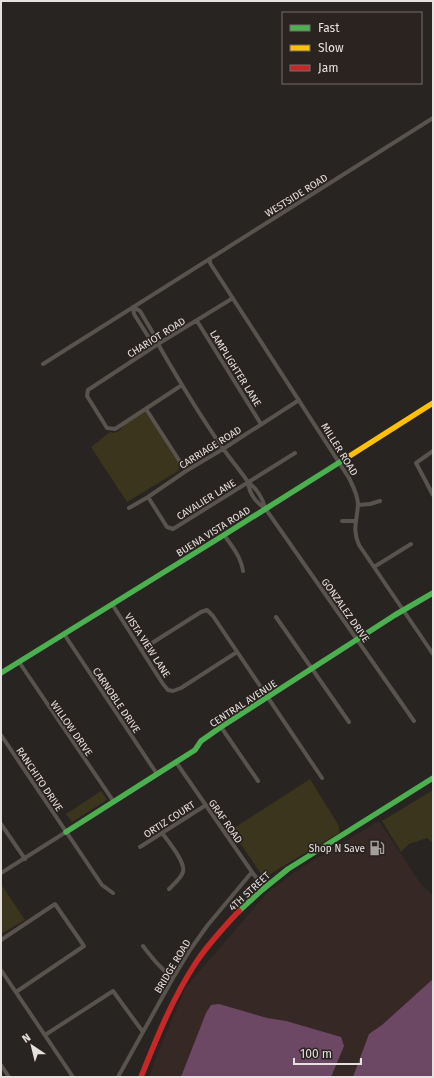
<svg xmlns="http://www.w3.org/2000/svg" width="434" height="1078" font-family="'Fira Sans',sans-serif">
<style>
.built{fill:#362925}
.green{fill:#3a351c}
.water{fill:#6d4864}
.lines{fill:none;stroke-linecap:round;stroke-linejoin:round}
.street{stroke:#58534d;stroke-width:4}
.fast{stroke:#4caf50;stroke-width:5.5}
.slow{stroke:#ffc107;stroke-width:5.5}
.jam{stroke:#c62828;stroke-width:5.5}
.labels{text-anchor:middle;stroke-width:3.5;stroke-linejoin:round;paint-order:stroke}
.street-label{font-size:10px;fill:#e6e1df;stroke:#2a2320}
.poi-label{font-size:10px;fill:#e6e1df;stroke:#2a2320;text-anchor:end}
</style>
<rect width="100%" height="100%" fill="#282422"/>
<!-- built -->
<path class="built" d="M 379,821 L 422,886 L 428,890 L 433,897 L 433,1077 L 149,1077 L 157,1055 L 186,987 L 266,894 L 299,869 Z"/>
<!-- green -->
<path class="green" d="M 145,411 L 178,462 L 180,466 L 178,471 L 127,502 L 91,447 L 110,432 L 113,433 L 119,431 L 126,423 Z
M 310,779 L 339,826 L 339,833 L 280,868 L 269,875 L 262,875 L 231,830 Z
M 433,790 L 433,843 L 427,838 L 409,844 L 401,852 L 382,821 Z
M 101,791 L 107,800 L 72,822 L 66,814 Z
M 1,884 L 25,920 L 1,934 Z"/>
<!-- water -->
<path class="water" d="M 433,979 L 433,1077 L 353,1077 L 369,1034 L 382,1025 Z
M 219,1004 L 267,1018 L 286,1021 L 341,1037 L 344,1046 L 331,1077 L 181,1077 L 206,1013 L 211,1005 Z"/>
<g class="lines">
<!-- street -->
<path class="street" d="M 210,260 L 210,263 L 349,478 C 353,486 358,495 358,505 C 357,520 352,530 359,545 L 433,654
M 133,307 L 140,311 L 156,338 L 158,344 L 151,341 L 134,314 Z
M 197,321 L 261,424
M 158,344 C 178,379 199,414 222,447 C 230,459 240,470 248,482
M 43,364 L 433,118
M 182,385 L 115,429 L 107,428 L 87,396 L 88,390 L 158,344 L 233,298
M 146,409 L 186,471
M 433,451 L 416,463 L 433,495
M 148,497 L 167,527 L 173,529 L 295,453
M 358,505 L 370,504 L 380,501
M 129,508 L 148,497 L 186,471 L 223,449 L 299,400
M 265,508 C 256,503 249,493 248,482 C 256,488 263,498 265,508 L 414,721
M 342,521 L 355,521
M 224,535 C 232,546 241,557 243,571
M 374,567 L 411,544
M 112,604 L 163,684 L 168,690 L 173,691 L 181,688 L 237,652
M 276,617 L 349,722
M 64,634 L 157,774
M 141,650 L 201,612 L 207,610 L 213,616 L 322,778
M 19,662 L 114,802
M 221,727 L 258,781
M 1,735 L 102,885 L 113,893
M 176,762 L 252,872 L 264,888
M 1,824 L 25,859
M 162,833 C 168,841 186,862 183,872 C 181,878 174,884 169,889
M 140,847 L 206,805
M 1,873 L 66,832
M 1,940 L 55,904 L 84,946 L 16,992
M 143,946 C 153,959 160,968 173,978
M 1,970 L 73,1077
M 45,1035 L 113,991 L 143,1032
M 1,1065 L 9,1077
M 118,1077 L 173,978 L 190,950 L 207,926 L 252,872"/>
<!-- fast -->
<path class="fast" d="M 1,673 L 224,535 L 348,457
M 66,832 L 195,750 L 201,741 L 221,727 L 395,615 L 433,593
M 239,911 L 262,890 L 288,869 L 433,778"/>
<!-- slow -->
<path class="slow" d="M 348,457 L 433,403"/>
<!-- jam -->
<path class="jam" d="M 141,1077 C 157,1037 173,997 197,961 C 209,943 224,927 239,911"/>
</g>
<!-- icons -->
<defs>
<g id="fuel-bare" transform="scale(1.2)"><path d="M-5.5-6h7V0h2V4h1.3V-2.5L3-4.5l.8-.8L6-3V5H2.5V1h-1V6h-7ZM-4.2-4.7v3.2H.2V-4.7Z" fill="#a49f9d" stroke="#2a2320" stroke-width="2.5" paint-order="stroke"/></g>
</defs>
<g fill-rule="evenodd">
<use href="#fuel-bare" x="377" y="848"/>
</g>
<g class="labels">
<!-- street labels -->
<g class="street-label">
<text transform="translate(296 195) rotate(-32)" y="4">WESTSIDE ROAD</text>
<text transform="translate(156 337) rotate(-32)" y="4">CHARIOT ROAD</text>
<text transform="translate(236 368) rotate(58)" y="4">LAMPLIGHTER LANE</text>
<text transform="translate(210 447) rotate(-32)" y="4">CARRIAGE ROAD</text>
<text transform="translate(340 449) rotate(58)" y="4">MILLER ROAD</text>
<text transform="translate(206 499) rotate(-32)" y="4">CAVALIER LANE</text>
<text transform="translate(213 531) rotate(-32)" y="4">BUENA VISTA ROAD</text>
<text transform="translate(346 610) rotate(55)" y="4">GONZALEZ DRIVE</text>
<text transform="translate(148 645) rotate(57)" y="4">VISTA VIEW LANE</text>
<text transform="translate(117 700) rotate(56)" y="4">CARNOBLE DRIVE</text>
<text transform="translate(243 703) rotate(-33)" y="4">CENTRAL AVENUE</text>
<text transform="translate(72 728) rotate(55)" y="4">WILLOW DRIVE</text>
<text transform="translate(40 779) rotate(56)" y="4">RANCHITO DRIVE</text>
<text transform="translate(169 819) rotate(-33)" y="4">ORTIZ COURT</text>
<text transform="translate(226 821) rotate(55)" y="4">GRAF ROAD</text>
<text transform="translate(249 891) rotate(-43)" y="4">4TH STREET</text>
<text transform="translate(172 966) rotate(-59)" y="4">BRIDGE ROAD</text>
</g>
<!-- poi labels -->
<g class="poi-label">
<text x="365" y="852">Shop N Save</text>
</g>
</g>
<!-- border -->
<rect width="434" height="1078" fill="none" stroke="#e6e1df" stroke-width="4"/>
<!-- legend -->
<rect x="282" y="12" width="140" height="72" fill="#2a2320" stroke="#756f6c"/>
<rect x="290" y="25" width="20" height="6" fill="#4caf50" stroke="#756f6c"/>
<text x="318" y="32" font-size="12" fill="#e6e1df">Fast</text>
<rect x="290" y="45" width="20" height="6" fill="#ffc107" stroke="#756f6c"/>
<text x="318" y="52" font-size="12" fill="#e6e1df">Slow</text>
<rect x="290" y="65" width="20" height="6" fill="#c62828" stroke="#756f6c"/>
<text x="318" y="72" font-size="12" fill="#e6e1df">Jam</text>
<!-- north arrow -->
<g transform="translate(32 1046) rotate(325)" stroke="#2a2320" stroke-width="3" paint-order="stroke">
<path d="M0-3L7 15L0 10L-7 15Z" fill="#e6e1df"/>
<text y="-6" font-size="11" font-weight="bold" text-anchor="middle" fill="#e6e1df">N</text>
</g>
<!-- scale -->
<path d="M294 1058v6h67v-6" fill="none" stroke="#e6e1df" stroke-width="2"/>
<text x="300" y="1058" font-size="12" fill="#e6e1df" stroke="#2a2320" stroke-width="3" paint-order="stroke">100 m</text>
</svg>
